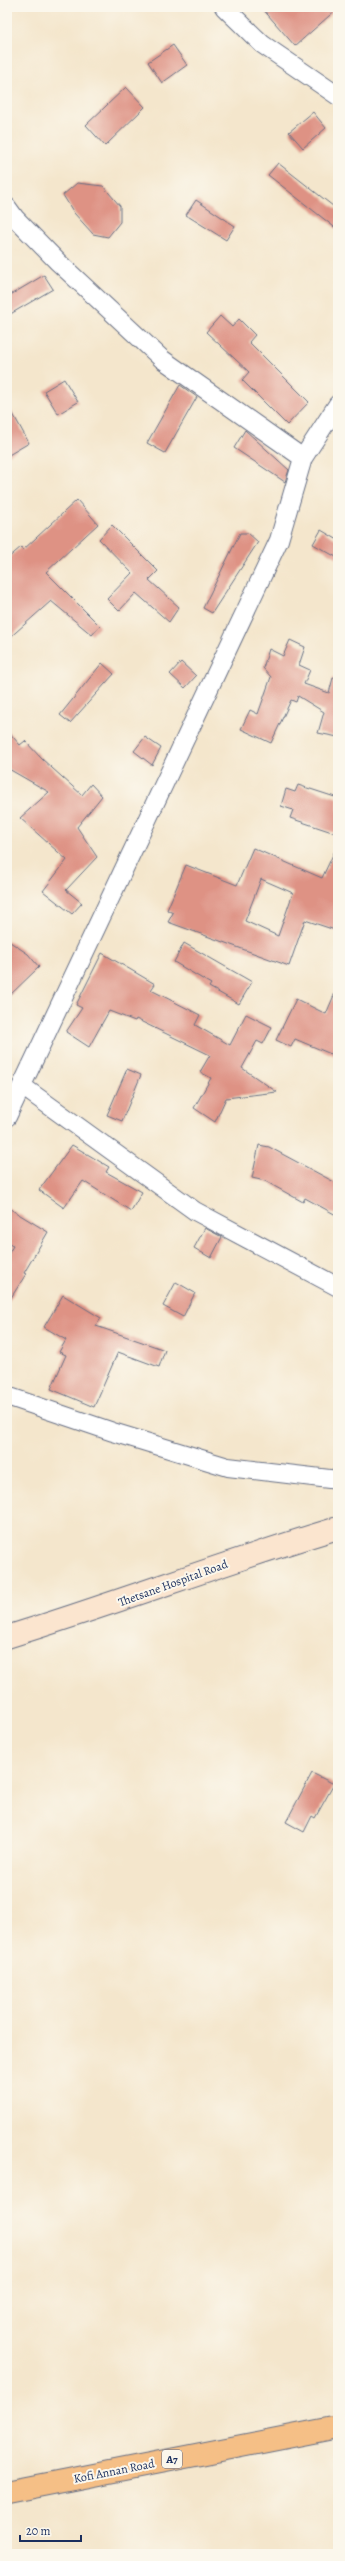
<svg xmlns="http://www.w3.org/2000/svg" width="345" height="2561" font-family="Alegreya,serif">
<style>
.building{fill:#de9284;fill-rule:evenodd}
.lines{fill:none;stroke-linecap:round;stroke-linejoin:round}
.street-casing{stroke:#676f84;stroke-width:20}
.secondary-casing{stroke:#676f84;stroke-width:24}
.primary-casing{stroke:#676f84;stroke-width:24}
.street{stroke:#fff;stroke-width:18}
.secondary{stroke:#fbe5cf;stroke-width:22}
.primary{stroke:#f5bf86;stroke-width:22}
.labels{text-anchor:middle;stroke-width:4;stroke-linejoin:round;paint-order:stroke}
.shield{fill:#fbf7ec;stroke:#5e6b89;stroke-width:1}
.shield-label{font-size:11px;font-weight:bold;fill:#1b2f5e}
.street-label{font-size:12px;fill:#1b2f5e;stroke:#fbf7ec}
</style>
<rect width="100%" height="100%" fill="#fbf7ec"/>
<filter id="ink" filterUnits="userSpaceOnUse"><feTurbulence type="fractalNoise" baseFrequency=".025" numOctaves="2"/><feDisplacementMap in="SourceGraphic" scale="8" xChannelSelector="R" yChannelSelector="G"/><feConvolveMatrix kernelMatrix="1 2 1 2 8 2 1 2 1" color-interpolation-filters="sRGB"/></filter>
<filter id="wash" filterUnits="userSpaceOnUse"><feTurbulence type="fractalNoise" baseFrequency=".012" numOctaves="4" result="noise"/><feDisplacementMap in="SourceGraphic" scale="16" xChannelSelector="R" yChannelSelector="G"/><feGaussianBlur stdDeviation="0.9" result="paint"/><feColorMatrix in="noise" values="0 0 0 0 0 0 0 0 0 0 0 0 0 0 0 0 0 1.4 0 .05"/><feComposite in="paint" operator="in"/></filter>
<g filter="url(#wash)">
<rect width="100%" height="100%" fill="#f4e6cc"/>
<g id="blocks">
<!-- building -->
<path class="building" d="M 261,7 L 338,7 L 338,8 L 295,46 Z
M 173,45 L 187,65 L 162,83 L 148,62 Z
M 126,87 L 145,107 L 105,146 L 86,125 Z
M 313,112 L 326,128 L 303,148 L 289,132 Z
M 278,163 L 338,210 L 338,230 L 268,175 Z
M 77,183 L 103,186 L 120,206 L 120,222 L 108,237 L 93,234 L 74,213 L 63,195 Z
M 196,200 L 235,226 L 226,240 L 186,215 Z
M 44,275 L 53,289 L 7,316 L 7,297 Z
M 220,316 L 232,327 L 239,319 L 255,335 L 249,342 L 309,402 L 287,425 L 242,380 L 249,372 L 206,332 Z
M 64,379 L 78,402 L 58,414 L 44,391 Z
M 180,385 L 197,397 L 165,453 L 147,443 Z
M 7,403 L 29,443 L 7,456 Z
M 245,430 L 289,470 L 285,482 L 234,448 Z
M 77,500 L 98,524 L 46,572 L 100,626 L 92,635 L 51,601 L 7,640 L 7,559 L 21,547 L 23,550 Z
M 112,525 L 158,571 L 149,580 L 179,607 L 169,622 L 136,593 L 119,611 L 107,599 L 132,573 L 99,539 Z
M 321,530 L 338,540 L 338,558 L 313,544 Z
M 240,533 L 248,533 L 258,542 L 212,613 L 203,608 Z
M 290,640 L 305,647 L 299,665 L 310,670 L 304,684 L 329,693 L 333,678 L 338,679 L 338,737 L 318,733 L 324,712 L 298,696 L 296,702 L 291,700 L 271,743 L 241,729 L 250,710 L 258,714 L 271,677 L 263,668 L 269,649 L 283,656 Z
M 181,662 L 196,676 L 185,688 L 170,674 Z
M 102,663 L 114,674 L 70,723 L 60,715 Z
M 7,730 L 20,745 L 25,741 L 42,759 L 82,795 L 91,784 L 102,796 L 77,827 L 97,857 L 66,890 L 82,903 L 72,914 L 43,891 L 67,860 L 20,818 L 49,792 L 7,768 Z
M 145,737 L 161,748 L 152,765 L 134,751 Z
M 298,785 L 338,798 L 338,834 L 290,818 L 293,810 L 281,806 L 286,789 L 295,792 Z
M 338,844 L 338,931 L 305,920 L 289,966 L 168,922 L 173,913 L 167,910 L 186,865 L 237,885 L 253,848 L 322,878 ZM 261,879 L 293,893 L 278,936 L 245,921 Z
M 7,940 L 28,954 L 39,967 L 7,998 Z
M 184,943 L 252,982 L 239,1004 L 209,987 L 211,984 L 174,962 Z
M 102,953 L 155,984 L 151,990 L 200,1015 L 195,1025 L 230,1045 L 246,1014 L 272,1027 L 263,1044 L 257,1041 L 242,1068 L 277,1092 L 226,1098 L 215,1122 L 194,1108 L 211,1078 L 200,1072 L 210,1055 L 136,1019 L 135,1021 L 109,1011 L 89,1047 L 66,1032 L 82,1008 L 76,1005 Z
M 338,986 L 338,1057 L 295,1039 L 291,1047 L 276,1040 L 296,999 L 326,1014 Z
M 127,1069 L 141,1075 L 122,1121 L 107,1115 Z
M 72,1145 L 109,1167 L 106,1172 L 142,1192 L 131,1211 L 83,1181 L 64,1208 L 39,1190 Z
M 259,1145 L 269,1147 L 338,1184 L 338,1216 L 305,1198 L 303,1202 L 265,1181 L 252,1178 Z
M 7,1207 L 48,1232 L 24,1273 L 26,1274 L 7,1304 L 7,1256 L 13,1246 L 7,1243 Z
M 205,1228 L 222,1237 L 211,1258 L 194,1248 Z
M 176,1282 L 195,1293 L 183,1317 L 163,1306 Z
M 63,1295 L 101,1318 L 96,1326 L 165,1350 L 159,1367 L 118,1352 L 94,1407 L 51,1389 L 66,1355 L 59,1352 L 66,1340 L 44,1327 Z
M 312,1773 L 334,1784 L 315,1818 L 312,1816 L 304,1832 L 286,1822 Z"/>
</g>
</g>
<g filter="url(#ink)">
<use href="#blocks" fill-opacity="0" stroke="#676f84" stroke-width="1"/>
<g class="lines">
<!-- street casing -->
<g class="street-casing">
<path id="street" d="M 224,7 L 262,44 L 338,96
M 7,207 L 15,218 L 58,262 L 162,359 L 303,458
M 22,1086 L 195,1211 L 338,1287
M 7,1117 L 279,540 L 303,458 L 338,404
M 7,1396 L 113,1432 L 228,1467 L 338,1480"/>
</g>
<!-- secondary casing -->
<g class="secondary-casing">
<path id="secondary" d="M 7,1637 C 118,1603 227,1561 338,1528"/>
</g>
<!-- primary casing -->
<g class="primary-casing">
<path id="primary" d="M 7,2492 L 338,2427"/>
</g>
<!-- street -->
<use href="#street" class="street"/>
<!-- secondary -->
<use href="#secondary" class="secondary"/>
<!-- primary -->
<use href="#primary" class="primary"/>
</g>
</g>
<g class="labels">
<!-- shield labels -->
<rect class="shield" x="162" y="2450" width="20" height="18" rx="3"/>
<g class="shield-label">
<text x="172" y="2463">A7</text>
</g>
<!-- street labels -->
<g class="street-label">
<text transform="translate(173 1583) rotate(-20)" y="4">Thetsane Hospital Road</text>
<text transform="translate(114 2471) rotate(-11)" y="4">Kofi Annan Road</text>
</g>
</g>
<!-- margin -->
<rect width="345" height="2561" fill="none" stroke="#fbf7ec" stroke-width="24"/>
<!-- scale -->
<path d="M20 2535v6h61v-6" fill="none" stroke="#1b2f5e" stroke-width="2"/>
<text x="26" y="2535" font-size="12" fill="#1b2f5e" stroke="#fbf7ec" stroke-width="3" paint-order="stroke">20 m</text>
</svg>
